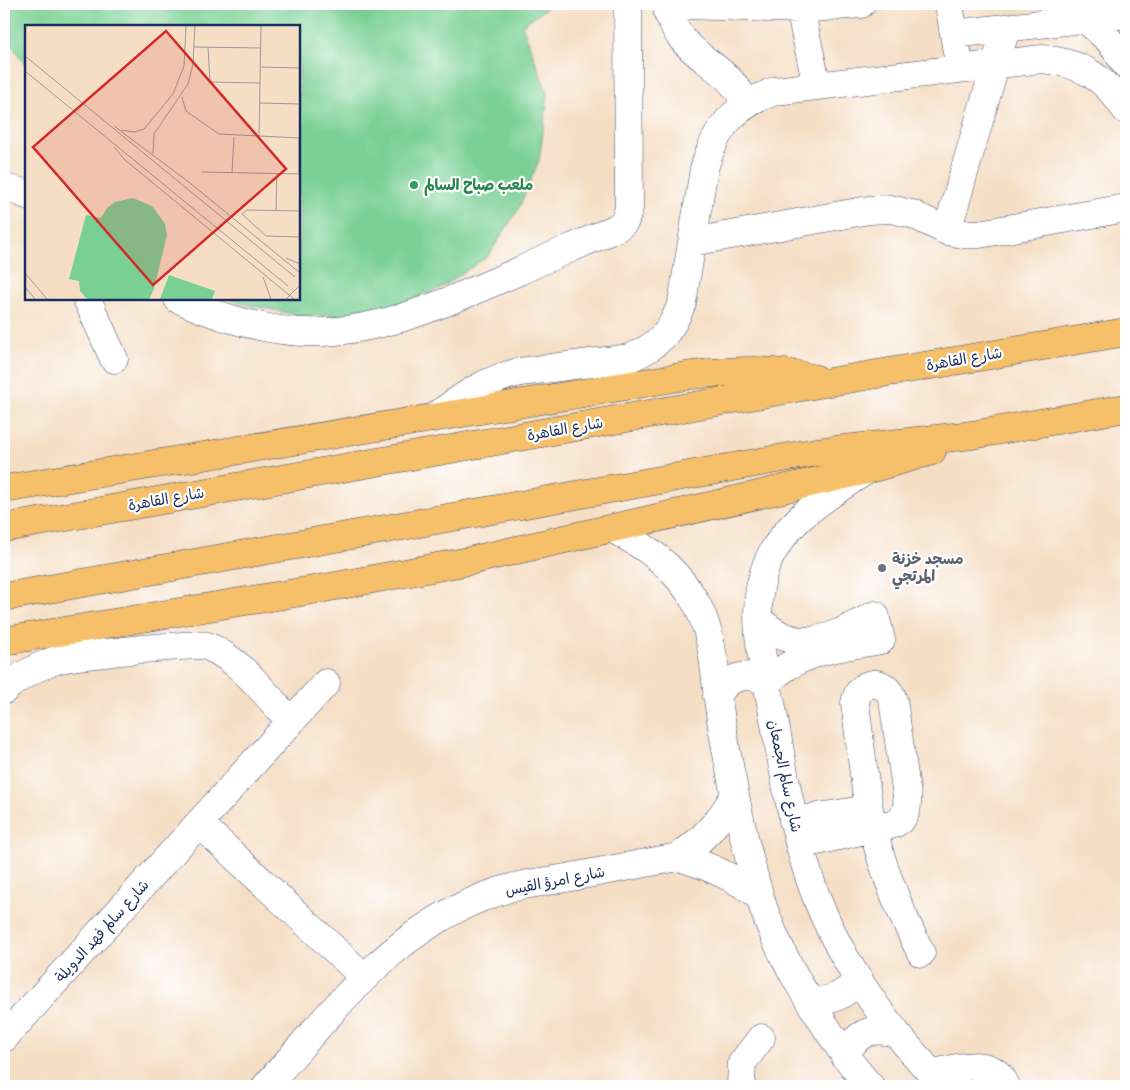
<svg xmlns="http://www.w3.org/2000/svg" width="1130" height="1090" font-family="'Gochi Hand','Playpen Sans Arabic',sans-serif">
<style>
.green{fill:#7ad094;stroke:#4a8079}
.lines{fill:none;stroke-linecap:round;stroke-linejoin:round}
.minor-casing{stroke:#3c496d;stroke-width:29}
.major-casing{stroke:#3c496d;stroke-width:29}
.minor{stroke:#fff;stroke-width:28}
.major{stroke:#f6c06b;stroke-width:28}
.leisure-dot{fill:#2e9e5b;stroke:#fff;stroke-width:2}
.worship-dot{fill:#6b7280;stroke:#fff;stroke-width:2}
.labels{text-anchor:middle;stroke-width:4.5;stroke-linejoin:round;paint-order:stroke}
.leisure-label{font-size:15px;font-weight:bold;fill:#27864d;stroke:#fff;text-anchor:start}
.street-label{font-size:15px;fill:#1b2f5e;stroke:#fff}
.worship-label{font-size:15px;font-weight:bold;fill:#5b616d;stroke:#fff;text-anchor:start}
.inset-road{fill:none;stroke:#9e989b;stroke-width:1}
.view{fill:#d62828;fill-opacity:0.15;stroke:#d62828;stroke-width:2.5}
.inset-edge{fill:none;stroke:#1b2f5e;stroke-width:2.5}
</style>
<rect width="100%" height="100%" fill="#fff"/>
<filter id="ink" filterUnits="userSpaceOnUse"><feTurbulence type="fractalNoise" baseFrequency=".02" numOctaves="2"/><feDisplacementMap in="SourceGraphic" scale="10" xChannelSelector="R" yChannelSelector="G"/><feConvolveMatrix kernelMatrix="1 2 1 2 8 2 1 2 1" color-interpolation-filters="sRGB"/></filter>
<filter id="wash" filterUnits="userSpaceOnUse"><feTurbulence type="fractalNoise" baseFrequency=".0096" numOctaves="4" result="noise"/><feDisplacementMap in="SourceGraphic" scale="20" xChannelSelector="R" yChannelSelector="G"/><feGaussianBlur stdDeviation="1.12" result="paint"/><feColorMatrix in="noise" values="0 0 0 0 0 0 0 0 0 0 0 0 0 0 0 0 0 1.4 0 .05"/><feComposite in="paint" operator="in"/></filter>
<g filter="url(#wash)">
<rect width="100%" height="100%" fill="#f5dec4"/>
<!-- green -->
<path class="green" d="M 4,4 L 552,4 L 522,25 L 548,95 L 539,160 L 518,210 L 488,256 L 439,289 L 375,313 L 302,316 L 236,302 L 230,299 L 299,299 L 299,26 L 26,26 L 26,66 L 4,33 Z"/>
</g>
<g filter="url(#ink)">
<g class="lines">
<!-- minor casing -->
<g class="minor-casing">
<path id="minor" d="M 667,4 C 675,58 727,60 746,104
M 949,4 L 957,52
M 800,9 L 817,86
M 668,14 L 675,9 L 688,5 L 800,9 L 861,4
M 1085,19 L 1109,40 L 1126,65
M 954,34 L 1126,14
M 4,188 L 21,192 L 26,195
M 947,231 L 1006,28
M 692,242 L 869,210 L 891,209 L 912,214 L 947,231 L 963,234 L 979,234 L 1126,208
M 87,299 L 114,359
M 178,299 C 223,319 272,334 322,332 C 391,329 455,299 517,272 C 550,256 585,243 618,227 L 625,221 L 629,208 L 628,4
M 433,418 C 462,397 484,380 520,372 L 630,358 C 658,346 671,332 682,303 L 704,169 C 716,127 734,106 775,91 L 1042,59 C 1082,63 1104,77 1126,110
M 865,471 C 827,497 784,520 766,566 C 749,609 763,664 772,708 C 782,761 790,815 806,867 C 831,950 883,1025 944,1086
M 613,529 C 645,546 672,565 692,596 C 716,633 714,679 721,720 C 731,779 742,837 759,894 C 772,939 795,980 821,1019 C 836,1043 851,1066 870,1086
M 4,690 C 18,677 34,668 53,661 C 67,656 197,642 207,646 C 241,660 267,696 291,722
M 717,696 C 728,676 747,671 767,682 C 801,650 836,648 881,640 L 875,615 C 833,636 799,660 758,618
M 793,821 L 869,809
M 200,824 L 364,977
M 800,845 C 823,840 846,834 869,829 C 877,828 888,827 896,823 C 906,818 908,806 907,796 L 893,700 C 886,677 859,679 855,703 C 860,738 863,774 869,809 C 878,859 898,908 921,953
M 678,857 C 703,840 719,822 734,796
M 809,1000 C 829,1003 845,996 858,979
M 4,1038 L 326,683
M 845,1057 C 855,1034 870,1026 895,1033
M 931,1074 C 956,1068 993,1055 1006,1086
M 266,1086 C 339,1005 402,916 514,887 C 531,883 549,881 566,878 C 604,871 641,864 678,857 C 708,865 733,877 759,895
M 741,1086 L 742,1063 L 761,1038"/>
</g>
<!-- major casing -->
<g class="major-casing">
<path id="major" d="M 4,489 L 692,375 C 735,370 775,368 816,379
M 4,528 L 830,382 L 1126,332
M 4,597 L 817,452 L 972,435 L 1126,408
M 4,641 L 325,588 L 469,561 L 866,470 L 932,451"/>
</g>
<!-- minor -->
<use href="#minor" class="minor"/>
<!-- major -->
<use href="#major" class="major"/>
</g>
</g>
<!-- markers -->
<circle class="leisure-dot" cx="414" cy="185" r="5"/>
<circle class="worship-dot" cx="882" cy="568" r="5"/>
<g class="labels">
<!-- leisure labels -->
<g class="leisure-label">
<text x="424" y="190">ملعب صباح السالم</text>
</g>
<!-- street labels -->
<g class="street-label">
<text transform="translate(964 359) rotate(-10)" y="5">شارع القاهرة</text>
<text transform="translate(565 429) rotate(-10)" y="5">شارع القاهرة</text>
<text transform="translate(166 499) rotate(-10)" y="5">شارع القاهرة</text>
<text transform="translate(785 776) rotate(78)" y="5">شارع سالم الجمعان</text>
<text transform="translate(555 881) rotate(-11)" y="5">شارع امرؤ القيس</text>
<text transform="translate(102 931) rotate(-48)" y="5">شارع سالم فهد الدويلة</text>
</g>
<!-- worship labels -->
<g class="worship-label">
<text x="892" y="564">مسجد خزنة<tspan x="892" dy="17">المرتجي</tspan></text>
</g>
</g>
<!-- overview -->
<g transform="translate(25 25)">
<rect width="275" height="275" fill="#f5dec4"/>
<path d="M 108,173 L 127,181 L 140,199 L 142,210 L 129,264 L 124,274 L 62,274 L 55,266 L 54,256 L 44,254 L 61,190 L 76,193 L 82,183 L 90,177 ZM 144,250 L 190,266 L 187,274 L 135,274 Z" fill="#7ad094"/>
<path class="inset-road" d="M 169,22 L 236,23M 183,22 L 185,57 L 235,58M 0,31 L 270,252M 236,42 L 275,43M 0,46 L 263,261M 157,72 L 161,86 L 194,109 L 275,113M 235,78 L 275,79M 89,101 L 165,158 L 275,248M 96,105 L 109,107 L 119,104 L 148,69 L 159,41 L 161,1M 234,112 L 236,1M 89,122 L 100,135 L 269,274M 128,129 L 129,109 L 163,59 L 168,39 L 170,1M 177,147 L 275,149M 207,148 L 209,112M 274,149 L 274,113M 251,185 L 252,149M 275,186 L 222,185 L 217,189 L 241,211 L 275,212M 261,233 L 275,239M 0,248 L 22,274M 238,252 L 246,274M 0,262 L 10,274M 261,274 L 275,260"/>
<path class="view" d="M 141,6 L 261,144 L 128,260 L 8,122 Z"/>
<rect width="275" height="275" class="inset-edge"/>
</g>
<!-- margin -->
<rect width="1130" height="1090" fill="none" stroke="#fff" stroke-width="20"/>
</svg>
